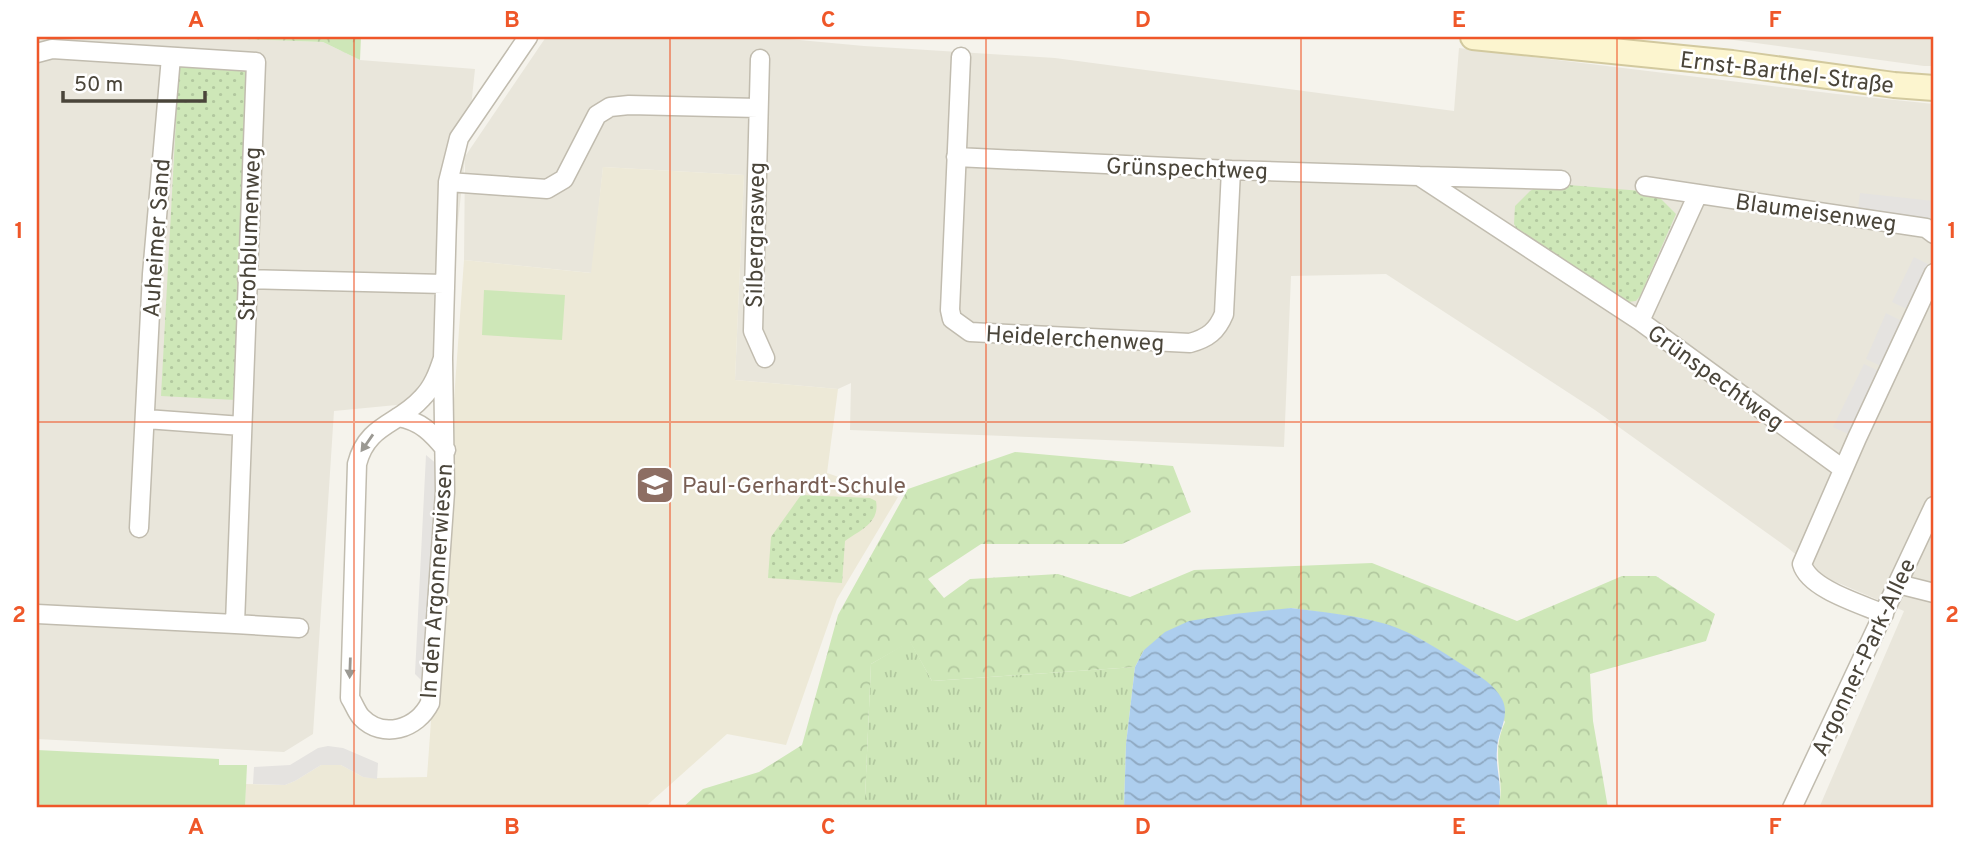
<svg xmlns="http://www.w3.org/2000/svg" width="1971" height="845" font-family="Overpass,sans-serif">
<style>
.residential{fill:#e9e6db}
.education{fill:#ede9d7}
.grass{fill:url(#grass-tufts)}
.forest{fill:url(#forest-crowns)}
.park{fill:url(#park-dots)}
.pitch{fill:#cee7b8}
.parking{fill:#e5e3e0}
.water{fill:url(#water-waves)}
.lines{fill:none;stroke-linecap:round;stroke-linejoin:round}
.street-casing{stroke:#c1bcaf;stroke-width:21}
.secondary-casing{stroke:#d2c99e;stroke-width:28}
.street{stroke:#fff;stroke-width:18}
.secondary{stroke:#fcf5cf;stroke-width:24}
.oneway{fill:#9b9993}
.grid{fill:none;stroke:#ef5729;stroke-width:2;stroke-opacity:0.55}
.labels{text-anchor:middle;stroke-width:5;stroke-linejoin:round;paint-order:stroke}
.street-label{font-size:23px;fill:#4a453a;stroke:#fff}
.education-label{font-size:23px;fill:#785e54;stroke:#fff;text-anchor:start}
.neatline{fill:none;stroke:#ef5729;stroke-width:2.5}
.grid-label{font-size:23px;text-anchor:middle;font-weight:bold;fill:#ef5729}
</style>
<defs>
<pattern id="grass-tufts" width="24" height="20" patternUnits="userSpaceOnUse" patternTransform="scale(1.75)"><rect width="24" height="20" fill="#cee7b8"/><path d="M3 7l-1-3M5 7V3M7 7l1-3M15 17l-1-3M17 17v-4M19 17l1-3" fill="none" stroke="#b2c89f"/></pattern>
<pattern id="forest-crowns" width="20" height="18" patternUnits="userSpaceOnUse" patternTransform="scale(1.75)"><rect width="20" height="18" fill="#cee7b8"/><path d="M2 6a3 3 0 1 1 6 0M12 15a3 3 0 1 1 6 0" fill="none" stroke="#b2c89f"/></pattern>
<pattern id="park-dots" width="8" height="8" patternUnits="userSpaceOnUse" patternTransform="scale(1.75)"><rect width="8" height="8" fill="#cee7b8"/><path d="M2 2h.1M6 6h.1" fill="none" stroke="#b2c89f" stroke-width="1.8" stroke-linecap="round"/></pattern>
<pattern id="water-waves" width="16" height="10" patternUnits="userSpaceOnUse" patternTransform="scale(1.75)"><rect width="16" height="10" fill="#adceee"/><path d="M0 5q4-4 8 0t8 0" fill="none" stroke="#8fa9c2"/></pattern>
</defs>
<rect width="100%" height="100%" fill="#f5f3ec"/>
<!-- residential -->
<path class="residential" d="M 37,37 L 189,37 L 323,42 L 360,60 L 475,69 L 466,155 L 546,37 L 767,37 L 864,46 L 1055,58 L 1454,111 L 1459,48 L 1837,94 L 1934,104 L 1934,808 L 1819,808 L 1904,611 L 1822,576 L 1788,548 L 1595,410 L 1386,274 L 1291,276 L 1284,447 L 850,430 L 851,383 L 838,389 L 735,380 L 744,175 L 603,167 L 592,273 L 464,260 L 465,159 L 438,401 L 334,411 L 313,734 L 284,752 L 37,739 Z
M 1712,37 L 1934,37 L 1934,66 L 1924,66 Z"/>
<!-- education -->
<path class="education" d="M 603,167 L 744,175 L 735,380 L 838,389 L 827,473 L 898,497 L 837,599 L 786,745 L 727,734 L 644,808 L 245,808 L 246,784 L 285,785 L 295,781 L 321,765 L 341,765 L 363,777 L 377,778 L 427,777 L 464,260 L 591,273 Z"/>
<!-- grass -->
<path class="grass" d="M 910,641 L 932,681 L 1135,667 L 1126,744 L 1124,808 L 832,808 L 865,797 L 871,664 Z"/>
<!-- forest -->
<path class="forest" d="M 189,37 L 361,37 L 360,60 L 323,42 Z
M 1015,452 L 1173,466 L 1191,512 L 1122,544 L 981,544 L 928,579 L 944,598 L 970,579 L 1058,574 L 1130,597 L 1194,570 L 1372,563 L 1517,621 L 1622,576 L 1656,576 L 1715,614 L 1706,641 L 1590,674 L 1593,721 L 1608,808 L 1498,808 C 1507,780 1489,756 1505,722 L 1479,676 L 1422,640 L 1387,625 L 1361,618 L 1291,608 L 1144,650 L 1135,667 L 932,681 L 910,642 L 871,664 L 865,798 L 832,808 L 682,808 L 703,789 L 759,772 L 802,745 L 838,615 L 908,489 Z"/>
<!-- park -->
<path class="park" d="M 179,65 L 253,69 L 235,400 L 161,396 Z
M 1544,183 L 1654,192 L 1676,214 L 1640,296 L 1636,301 L 1627,302 L 1518,231 L 1514,224 L 1515,206 L 1530,191 Z
M 801,495 L 870,498 L 876,501 C 880,523 860,530 845,541 L 842,583 L 768,578 L 771,537 Z"/>
<!-- pitch -->
<path class="pitch" d="M 484,290 L 565,295 L 562,340 L 482,335 Z
M 37,750 L 219,759 L 219,765 L 247,765 L 245,808 L 37,808 Z"/>
<!-- parking -->
<path class="parking" d="M 1860,193 L 1934,201 L 1934,234 L 1857,218 Z
M 1914,257 L 1934,267 L 1915,313 L 1892,302 Z
M 1886,313 L 1910,325 L 1889,370 L 1866,359 Z
M 1864,364 L 1887,375 L 1857,438 L 1833,427 Z
M 426,455 L 445,471 L 431,690 L 415,674 Z
M 328,746 L 343,748 L 378,763 L 377,779 L 363,777 L 341,765 L 321,765 L 295,781 L 285,785 L 253,784 L 254,767 L 290,765 L 318,748 Z"/>
<!-- water -->
<path class="water" d="M 1291,608 C 1323,612 1355,615 1386,624 C 1415,633 1441,651 1466,667 C 1478,675 1495,685 1502,699 C 1511,717 1497,732 1497,750 C 1495,769 1504,789 1498,808 L 1124,808 L 1126,744 L 1135,667 L 1144,650 L 1165,632 L 1189,621 L 1234,614 Z"/>
<g class="lines">
<!-- street casing -->
<g class="street-casing">
<path id="street" d="M 37,53 L 52,49 L 256,62 L 235,624 L 37,614
M 961,57 L 950,310 L 952,319 L 970,332 L 1190,343 C 1208,338 1217,331 1224,314 L 1231,170
M 760,59 L 753,331 L 765,358
M 956,157 L 1231,170 L 1419,176 L 1640,321 L 1843,469
M 1419,176 L 1561,180
M 448,182 L 547,189 L 564,179 L 597,115 L 610,107 L 629,105 L 758,108
M 1645,186 L 1926,228 L 1934,234
M 247,279 L 444,284
M 1640,321 L 1697,196
M 443,358 C 438,373 433,387 422,398 C 398,425 367,424 357,464 L 350,698 C 354,704 356,711 361,717 C 383,740 417,729 430,703 L 445,492 L 443,358 L 448,182 L 459,138 L 528,37
M 398,417 C 421,421 432,433 446,450
M 146,419 L 242,426
M 139,528 L 152,274 L 171,57
M 1898,584 L 1934,593
M 1884,614 C 1861,604 1809,589 1802,564 L 1857,438 L 1934,273
M 235,624 L 299,628
M 1792,808 L 1934,506"/>
</g>
<!-- secondary casing -->
<g class="secondary-casing">
<path id="secondary" d="M 1473,37 L 1732,63 L 1894,85 L 1934,88"/>
</g>
<!-- street -->
<use href="#street" class="street"/>
<!-- secondary -->
<use href="#secondary" class="secondary"/>
</g>
<!-- one-way arrows -->
<defs><path id="oneway-solid" d="M-6-.8H1V-3.2L6.5 0L1 3.2V.8H-6Z" transform="scale(1.75)"/></defs>
<g class="oneway">
<use href="#oneway-solid" transform="translate(367 443) rotate(125)"/>
<use href="#oneway-solid" transform="translate(350 668) rotate(92)"/>
</g>
<!-- grid -->
<path class="grid" d="M 354,37 L 354,808M 670,37 L 670,808M 986,37 L 986,808M 1301,37 L 1301,808M 1617,37 L 1617,808M 37,422 L 1934,422"/>
<!-- icons -->
<defs>
<g id="school-square" transform="scale(2.0125)"><rect x="-9" y="-9" width="18" height="18" rx="4" fill="#8d6e63" stroke="#fff"/><path d="M0-5L7-2L0 1L-7-2ZM-4 1L0 2.5L4 1V4Q0 6-4 4Z" fill="#fff"/></g>
</defs>
<g fill-rule="evenodd">
<use href="#school-square" x="655" y="485"/>
</g>
<g class="labels">
<!-- street labels -->
<g class="street-label">
<text transform="translate(1787 72) rotate(7)" y="8">Ernst-Barthel-Straße</text>
<text transform="translate(1187 168) rotate(2)" y="8">Grünspechtweg</text>
<text transform="translate(1816 212) rotate(8)" y="8">Blaumeisenweg</text>
<text transform="translate(249 234) rotate(-88)" y="8">Strohblumenweg</text>
<text transform="translate(755 235) rotate(-89)" y="8">Silbergrasweg</text>
<text transform="translate(156 238) rotate(-86)" y="8">Auheimer Sand</text>
<text transform="translate(1075 338) rotate(3)" y="8">Heidelerchenweg</text>
<text transform="translate(1716 377) rotate(36)" y="8">Grünspechtweg</text>
<text transform="translate(436 581) rotate(-86)" y="8">In den Argonnerwiesen</text>
<text transform="translate(1863 657) rotate(-65)" y="8">Argonner-Park-Allee</text>
</g>
<!-- education labels -->
<g class="education-label">
<text x="682" y="493">Paul-Gerhardt-Schule</text>
</g>
</g>
<!-- border -->
<rect width="1971" height="845" fill="none" stroke="#ffffff" stroke-width="77"/>
<!-- scale -->
<path d="M63 91v10h142v-10" fill="none" stroke="#4a453a" stroke-width="3.5"/>
<text x="74" y="91" font-size="21" fill="#4a453a" stroke="#ffffff" stroke-width="5" paint-order="stroke">50 m</text>
<rect x="38" y="38" width="1894" height="768" class="neatline"/>
<g class="grid-label">
<text x="196" y="27">A</text>
<text x="512" y="27">B</text>
<text x="828" y="27">C</text>
<text x="1143" y="27">D</text>
<text x="1459" y="27">E</text>
<text x="1775" y="27">F</text>
<text x="19" y="238">1</text>
<text x="1952" y="238">1</text>
<text x="19" y="622">2</text>
<text x="1952" y="622">2</text>
<text x="196" y="834">A</text>
<text x="512" y="834">B</text>
<text x="828" y="834">C</text>
<text x="1143" y="834">D</text>
<text x="1459" y="834">E</text>
<text x="1775" y="834">F</text>
</g>
</svg>
